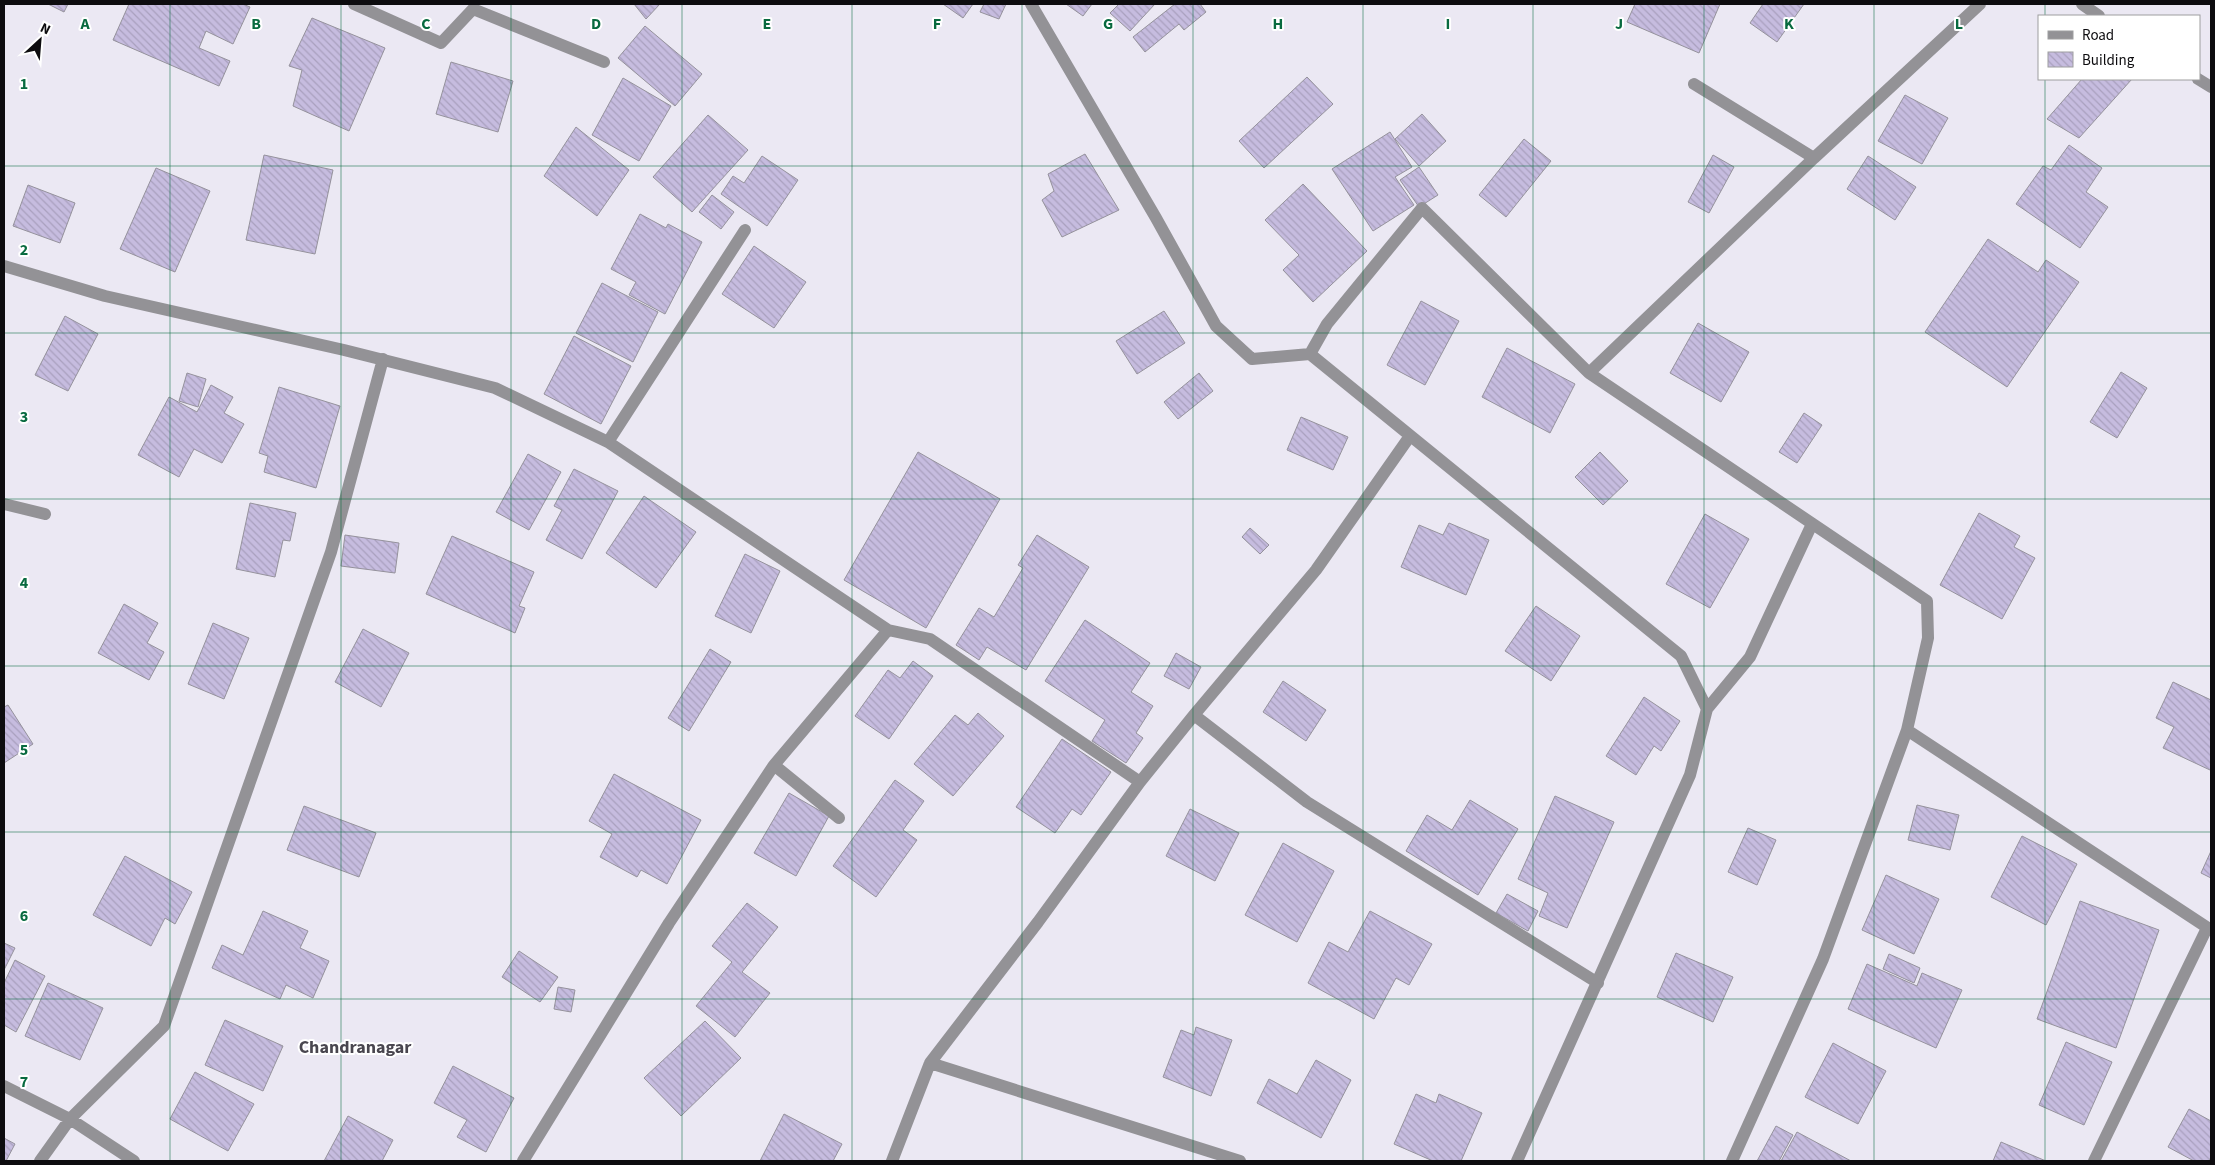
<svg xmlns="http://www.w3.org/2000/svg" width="2215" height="1165" font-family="'Source Sans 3',sans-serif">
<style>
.building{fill:url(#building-back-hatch);stroke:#95929c}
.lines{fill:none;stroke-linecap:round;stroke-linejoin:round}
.street{stroke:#939296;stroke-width:12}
.grid{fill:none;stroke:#086a3f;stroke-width:1;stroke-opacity:0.55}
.labels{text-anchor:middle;stroke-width:4;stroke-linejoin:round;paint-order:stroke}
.district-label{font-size:18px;font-weight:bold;fill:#49464f;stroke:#fff}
.grid-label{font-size:16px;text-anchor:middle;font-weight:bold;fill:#086a3f;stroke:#fff;stroke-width:4;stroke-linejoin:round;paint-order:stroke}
</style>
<defs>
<pattern id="building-back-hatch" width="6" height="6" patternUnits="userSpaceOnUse" patternTransform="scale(1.25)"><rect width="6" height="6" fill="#c6bcdf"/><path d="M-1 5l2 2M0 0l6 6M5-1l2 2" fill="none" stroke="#a9a0be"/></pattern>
</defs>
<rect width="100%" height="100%" fill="#ebe8f3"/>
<!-- building -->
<path class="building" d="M 48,4 L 68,4 L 64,12 Z
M 129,4 L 243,4 L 250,7 L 233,44 L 206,31 L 199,48 L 230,61 L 219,86 L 113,40 Z
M 634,4 L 660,4 L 646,19 Z
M 943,4 L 973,4 L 963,18 Z
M 984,4 L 1006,4 L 999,19 L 980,12 Z
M 1066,4 L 1092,4 L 1083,16 Z
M 1119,4 L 1155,4 L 1130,31 L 1110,13 Z
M 1175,4 L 1200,4 L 1206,12 L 1184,30 L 1179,24 L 1145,52 L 1133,37 Z
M 1635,4 L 1720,4 L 1699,53 L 1627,22 Z
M 1763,4 L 1804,4 L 1777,42 L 1750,23 Z
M 312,18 L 385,48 L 349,131 L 293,106 L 302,70 L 289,66 Z
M 645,26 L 702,74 L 675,106 L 618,58 Z
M 451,62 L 513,81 L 498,132 L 436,114 Z
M 1307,77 L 1333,104 L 1264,168 L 1239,141 Z
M 623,78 L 671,106 L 639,161 L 592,135 Z
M 2082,79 L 2132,79 L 2079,138 L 2047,119 Z
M 1905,95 L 1948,118 L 1922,164 L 1878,141 Z
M 1422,114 L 1446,141 L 1419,166 L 1395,139 Z
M 708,115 L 748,150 L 692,212 L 653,177 Z
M 576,127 L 629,170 L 597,216 L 544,176 Z
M 1390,132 L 1412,167 L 1395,177 L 1414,205 L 1373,231 L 1332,169 Z
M 1524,139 L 1551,161 L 1506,217 L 1479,195 Z
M 2069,145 L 2102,168 L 2086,192 L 2108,207 L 2080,248 L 2016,204 L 2043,166 L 2051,170 Z
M 1085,154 L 1119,210 L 1062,237 L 1042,200 L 1054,191 L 1048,174 Z
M 264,155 L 333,170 L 315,254 L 246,240 Z
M 1713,155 L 1734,167 L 1709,213 L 1688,202 Z
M 762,156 L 798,180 L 767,226 L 721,194 L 733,176 L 744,183 Z
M 1868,156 L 1916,187 L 1895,220 L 1847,189 Z
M 1419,167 L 1438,195 L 1419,207 L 1400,180 Z
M 156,168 L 210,191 L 175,272 L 120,249 Z
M 1303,184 L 1367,251 L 1313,302 L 1283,270 L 1299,255 L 1265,220 Z
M 28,185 L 75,203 L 60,243 L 13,226 Z
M 712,195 L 734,212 L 721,229 L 699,212 Z
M 640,214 L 666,228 L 668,224 L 702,242 L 665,314 L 629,295 L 636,282 L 611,269 Z
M 1988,239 L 2038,272 L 2046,260 L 2079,282 L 2007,387 L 1925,332 Z
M 754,246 L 806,282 L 774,328 L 722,294 Z
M 602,283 L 658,312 L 633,362 L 576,333 Z
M 1421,301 L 1459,321 L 1425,385 L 1387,365 Z
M 1164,311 L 1185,343 L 1137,374 L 1116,341 Z
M 65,316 L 98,334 L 68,391 L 35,375 Z
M 1698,323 L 1749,352 L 1721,402 L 1670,373 Z
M 574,336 L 631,366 L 601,424 L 544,394 Z
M 1507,348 L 1575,384 L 1550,433 L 1482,397 Z
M 2121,372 L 2147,388 L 2117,438 L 2090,422 Z
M 187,373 L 206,379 L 198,407 L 179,401 Z
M 1199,373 L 1213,391 L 1178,419 L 1164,402 Z
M 211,385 L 233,397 L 224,413 L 244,424 L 222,463 L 194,449 L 179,477 L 138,455 L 169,397 L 197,412 Z
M 279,387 L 340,406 L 316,488 L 264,472 L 268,456 L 259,453 Z
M 1804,413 L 1822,425 L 1797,463 L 1779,452 Z
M 1301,417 L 1348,437 L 1333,470 L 1287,450 Z
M 918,452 L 1000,499 L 926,628 L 844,580 Z
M 1600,452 L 1628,481 L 1603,505 L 1575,477 Z
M 528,454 L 561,472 L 529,530 L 496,512 Z
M 574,469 L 618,491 L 582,559 L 546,540 L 562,510 L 554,506 Z
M 644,496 L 696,532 L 656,588 L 606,553 Z
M 250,503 L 296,513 L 290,541 L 283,540 L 275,577 L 236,569 Z
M 1979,513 L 2020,536 L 2014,547 L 2035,558 L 2002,619 L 1940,585 Z
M 1705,514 L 1749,539 L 1710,608 L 1666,584 Z
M 1449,523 L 1489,540 L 1466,595 L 1401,567 L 1419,525 L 1443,535 Z
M 1250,528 L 1269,545 L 1260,554 L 1242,537 Z
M 345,535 L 399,543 L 395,573 L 341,566 Z
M 1037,535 L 1089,567 L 1026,670 L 987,647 L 979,660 L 956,645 L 979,608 L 994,617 L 1023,568 L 1018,565 Z
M 452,536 L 534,572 L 519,606 L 525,608 L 515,633 L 426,594 Z
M 745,554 L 780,571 L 751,633 L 715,616 Z
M 124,604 L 158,623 L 147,643 L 164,652 L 149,680 L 98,653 Z
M 1536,606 L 1580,636 L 1551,681 L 1505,651 Z
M 1085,620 L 1150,663 L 1131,692 L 1153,706 L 1136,733 L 1143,738 L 1126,763 L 1092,741 L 1105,720 L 1045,681 Z
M 213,623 L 249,638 L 224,699 L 188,684 Z
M 363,629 L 409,653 L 381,707 L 335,682 Z
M 710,649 L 731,662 L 689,731 L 668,718 Z
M 1176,653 L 1201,667 L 1189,689 L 1164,676 Z
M 913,661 L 933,676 L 889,739 L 855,716 L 888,670 L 900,678 Z
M 1283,681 L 1326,710 L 1306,741 L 1263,712 Z
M 2173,682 L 2211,700 L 2211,767 L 2210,770 L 2163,748 L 2174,727 L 2156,718 Z
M 1644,697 L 1680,721 L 1661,751 L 1654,746 L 1636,775 L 1606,756 Z
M 8,705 L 33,744 L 4,763 L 4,707 Z
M 978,713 L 1004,736 L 953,796 L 914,764 L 955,715 L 968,725 Z
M 1062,739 L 1111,772 L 1081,815 L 1072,809 L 1055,833 L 1016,807 Z
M 614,774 L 701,820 L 667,884 L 641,870 L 637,877 L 600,857 L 612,834 L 589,821 Z
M 895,780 L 924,801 L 903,830 L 917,840 L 876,897 L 833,866 Z
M 789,793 L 829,816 L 796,876 L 754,853 Z
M 1555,796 L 1614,822 L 1567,928 L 1539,916 L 1548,893 L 1518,879 Z
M 1470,800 L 1518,829 L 1478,895 L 1406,851 L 1427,815 L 1452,830 Z
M 1917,805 L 1959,815 L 1950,850 L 1908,840 Z
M 304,806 L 376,833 L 359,877 L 287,850 Z
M 1190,809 L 1239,833 L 1215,881 L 1166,856 Z
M 1748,828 L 1776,840 L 1757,885 L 1728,872 Z
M 2022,836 L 2077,864 L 2046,925 L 1991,897 Z
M 1283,843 L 1334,871 L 1297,942 L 1245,915 Z
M 2211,851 L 2211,878 L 2201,873 Z
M 125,856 L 192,892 L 175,924 L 165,918 L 151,946 L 93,915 Z
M 1886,875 L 1939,899 L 1914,954 L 1862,930 Z
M 1507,894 L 1538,911 L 1528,931 L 1496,913 Z
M 2080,901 L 2159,930 L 2116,1048 L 2037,1019 Z
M 747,903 L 778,927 L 742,972 L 770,993 L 735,1037 L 696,1006 L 732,962 L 712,946 Z
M 263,911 L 308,931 L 300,948 L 329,961 L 313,998 L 286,985 L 280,999 L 212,968 L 222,945 L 243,955 Z
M 1370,911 L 1432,944 L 1409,985 L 1396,978 L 1374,1019 L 1308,983 L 1329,942 L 1348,952 Z
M 4,943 L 15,948 L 4,970 Z
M 519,951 L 558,977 L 540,1002 L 502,977 Z
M 1676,953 L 1733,977 L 1713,1022 L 1657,997 Z
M 1889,954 L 1920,968 L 1914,983 L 1883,969 Z
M 15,960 L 45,976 L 16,1032 L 4,1025 L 4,983 Z
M 1867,964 L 1917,986 L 1922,973 L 1962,990 L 1936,1048 L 1848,1009 Z
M 48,983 L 103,1008 L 80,1060 L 25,1036 Z
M 558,987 L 575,990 L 571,1012 L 554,1009 Z
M 225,1020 L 283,1046 L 263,1091 L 205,1065 Z
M 705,1021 L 741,1058 L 681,1116 L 644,1078 Z
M 1196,1027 L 1232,1040 L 1211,1096 L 1163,1077 L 1181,1030 L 1194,1035 Z
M 2066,1042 L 2112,1062 L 2084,1125 L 2039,1105 Z
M 1833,1043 L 1886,1071 L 1858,1124 L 1805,1097 Z
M 1316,1060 L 1351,1080 L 1321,1138 L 1257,1103 L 1269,1079 L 1297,1094 Z
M 453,1066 L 514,1098 L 486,1152 L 457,1137 L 467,1120 L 434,1103 Z
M 195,1072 L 254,1104 L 228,1151 L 170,1119 Z
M 1416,1094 L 1436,1103 L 1439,1094 L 1482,1113 L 1461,1161 L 1433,1161 L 1394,1144 Z
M 2189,1109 L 2211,1121 L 2211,1157 L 2209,1161 L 2194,1161 L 2168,1147 Z
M 784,1114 L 842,1144 L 833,1161 L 760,1161 Z
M 348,1116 L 393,1140 L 382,1161 L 324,1161 Z
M 1776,1126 L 1793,1135 L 1779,1161 L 1757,1161 Z
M 1797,1132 L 1851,1161 L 1781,1161 Z
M 4,1138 L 15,1144 L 6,1161 L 4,1161 Z
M 2001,1142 L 2046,1161 L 1993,1161 Z"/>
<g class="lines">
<!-- street -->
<path class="street" d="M 354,4 L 441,43 L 473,9 L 604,62
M 1031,4 L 1156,218 L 1216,326 L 1252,359 L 1310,354 L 1681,656 L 1707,709 L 1690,775 L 1517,1161
M 2082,4 L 2099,16
M 2198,79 L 2211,87
M 1694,84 L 1814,158 L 1980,4
M 4,266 L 105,296 L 344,350 L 495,388 L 608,442 L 888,630 L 774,765 L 839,818
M 1310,354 L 1327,324 L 1422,208 L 1589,373 L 1814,158
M 1589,373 L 1927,601 L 1928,638 L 1907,730
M 608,442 L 745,230
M 4,504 L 45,514
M 888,630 L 930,639 L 1140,782
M 1707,709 L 1750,657 L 1812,524
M 1194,715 L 1307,802 L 1598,983
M 930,1063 L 1038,922 L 1140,782 L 1194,715 L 1316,570 L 1410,436
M 4,1086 L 70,1119 L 134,1161
M 40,1161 L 70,1119 L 164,1026 L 331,552 L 383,359
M 523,1161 L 669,923 L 774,765
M 892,1161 L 930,1063 L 1240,1161
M 1732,1161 L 1823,959 L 1907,730 L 2211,930
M 2094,1161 L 2207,928"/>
</g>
<!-- grid -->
<path class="grid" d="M 170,4 L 170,1161M 341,4 L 341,1161M 511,4 L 511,1161M 682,4 L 682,1161M 852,4 L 852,1161M 1022,4 L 1022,1161M 1193,4 L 1193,1161M 1363,4 L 1363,1161M 1533,4 L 1533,1161M 1704,4 L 1704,1161M 1874,4 L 1874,1161M 2045,4 L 2045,16M 2045,79 L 2045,1161M 4,166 L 2211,166M 4,333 L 2211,333M 4,499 L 2211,499M 4,666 L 2211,666M 4,832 L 2211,832M 4,999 L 2211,999"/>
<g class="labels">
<!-- district labels -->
<g class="district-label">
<text x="355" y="1053">Chandranagar</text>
</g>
</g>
<g class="grid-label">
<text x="85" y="29">A</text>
<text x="256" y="29">B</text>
<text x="426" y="29">C</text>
<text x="596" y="29">D</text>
<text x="767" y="29">E</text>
<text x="937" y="29">F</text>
<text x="1108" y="29">G</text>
<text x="1278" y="29">H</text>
<text x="1448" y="29">I</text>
<text x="1619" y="29">J</text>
<text x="1789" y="29">K</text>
<text x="1959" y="29">L</text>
<text x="24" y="89">1</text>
<text x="24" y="255">2</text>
<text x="24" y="422">3</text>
<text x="24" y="588">4</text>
<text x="24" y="755">5</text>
<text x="24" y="921">6</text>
<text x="24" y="1087">7</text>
</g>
<!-- border -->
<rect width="2215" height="1165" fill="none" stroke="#0d0c0f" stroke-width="10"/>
<!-- legend -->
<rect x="2038" y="15" width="162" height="65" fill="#ffffff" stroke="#9e9e9f"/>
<rect x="2048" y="31" width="25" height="8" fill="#939296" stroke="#9e9e9f"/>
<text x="2082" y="40" font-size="15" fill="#0d0c0f">Road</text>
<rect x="2048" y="52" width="25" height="15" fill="url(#building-back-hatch)" stroke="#9e9e9f"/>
<text x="2082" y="65" font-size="15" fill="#0d0c0f">Building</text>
<!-- north arrow -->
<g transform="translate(40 40) rotate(26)" stroke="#ffffff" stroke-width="4" paint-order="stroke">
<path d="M0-4L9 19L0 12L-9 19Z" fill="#0d0c0f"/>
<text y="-8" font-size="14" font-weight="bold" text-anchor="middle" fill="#0d0c0f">N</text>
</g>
</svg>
